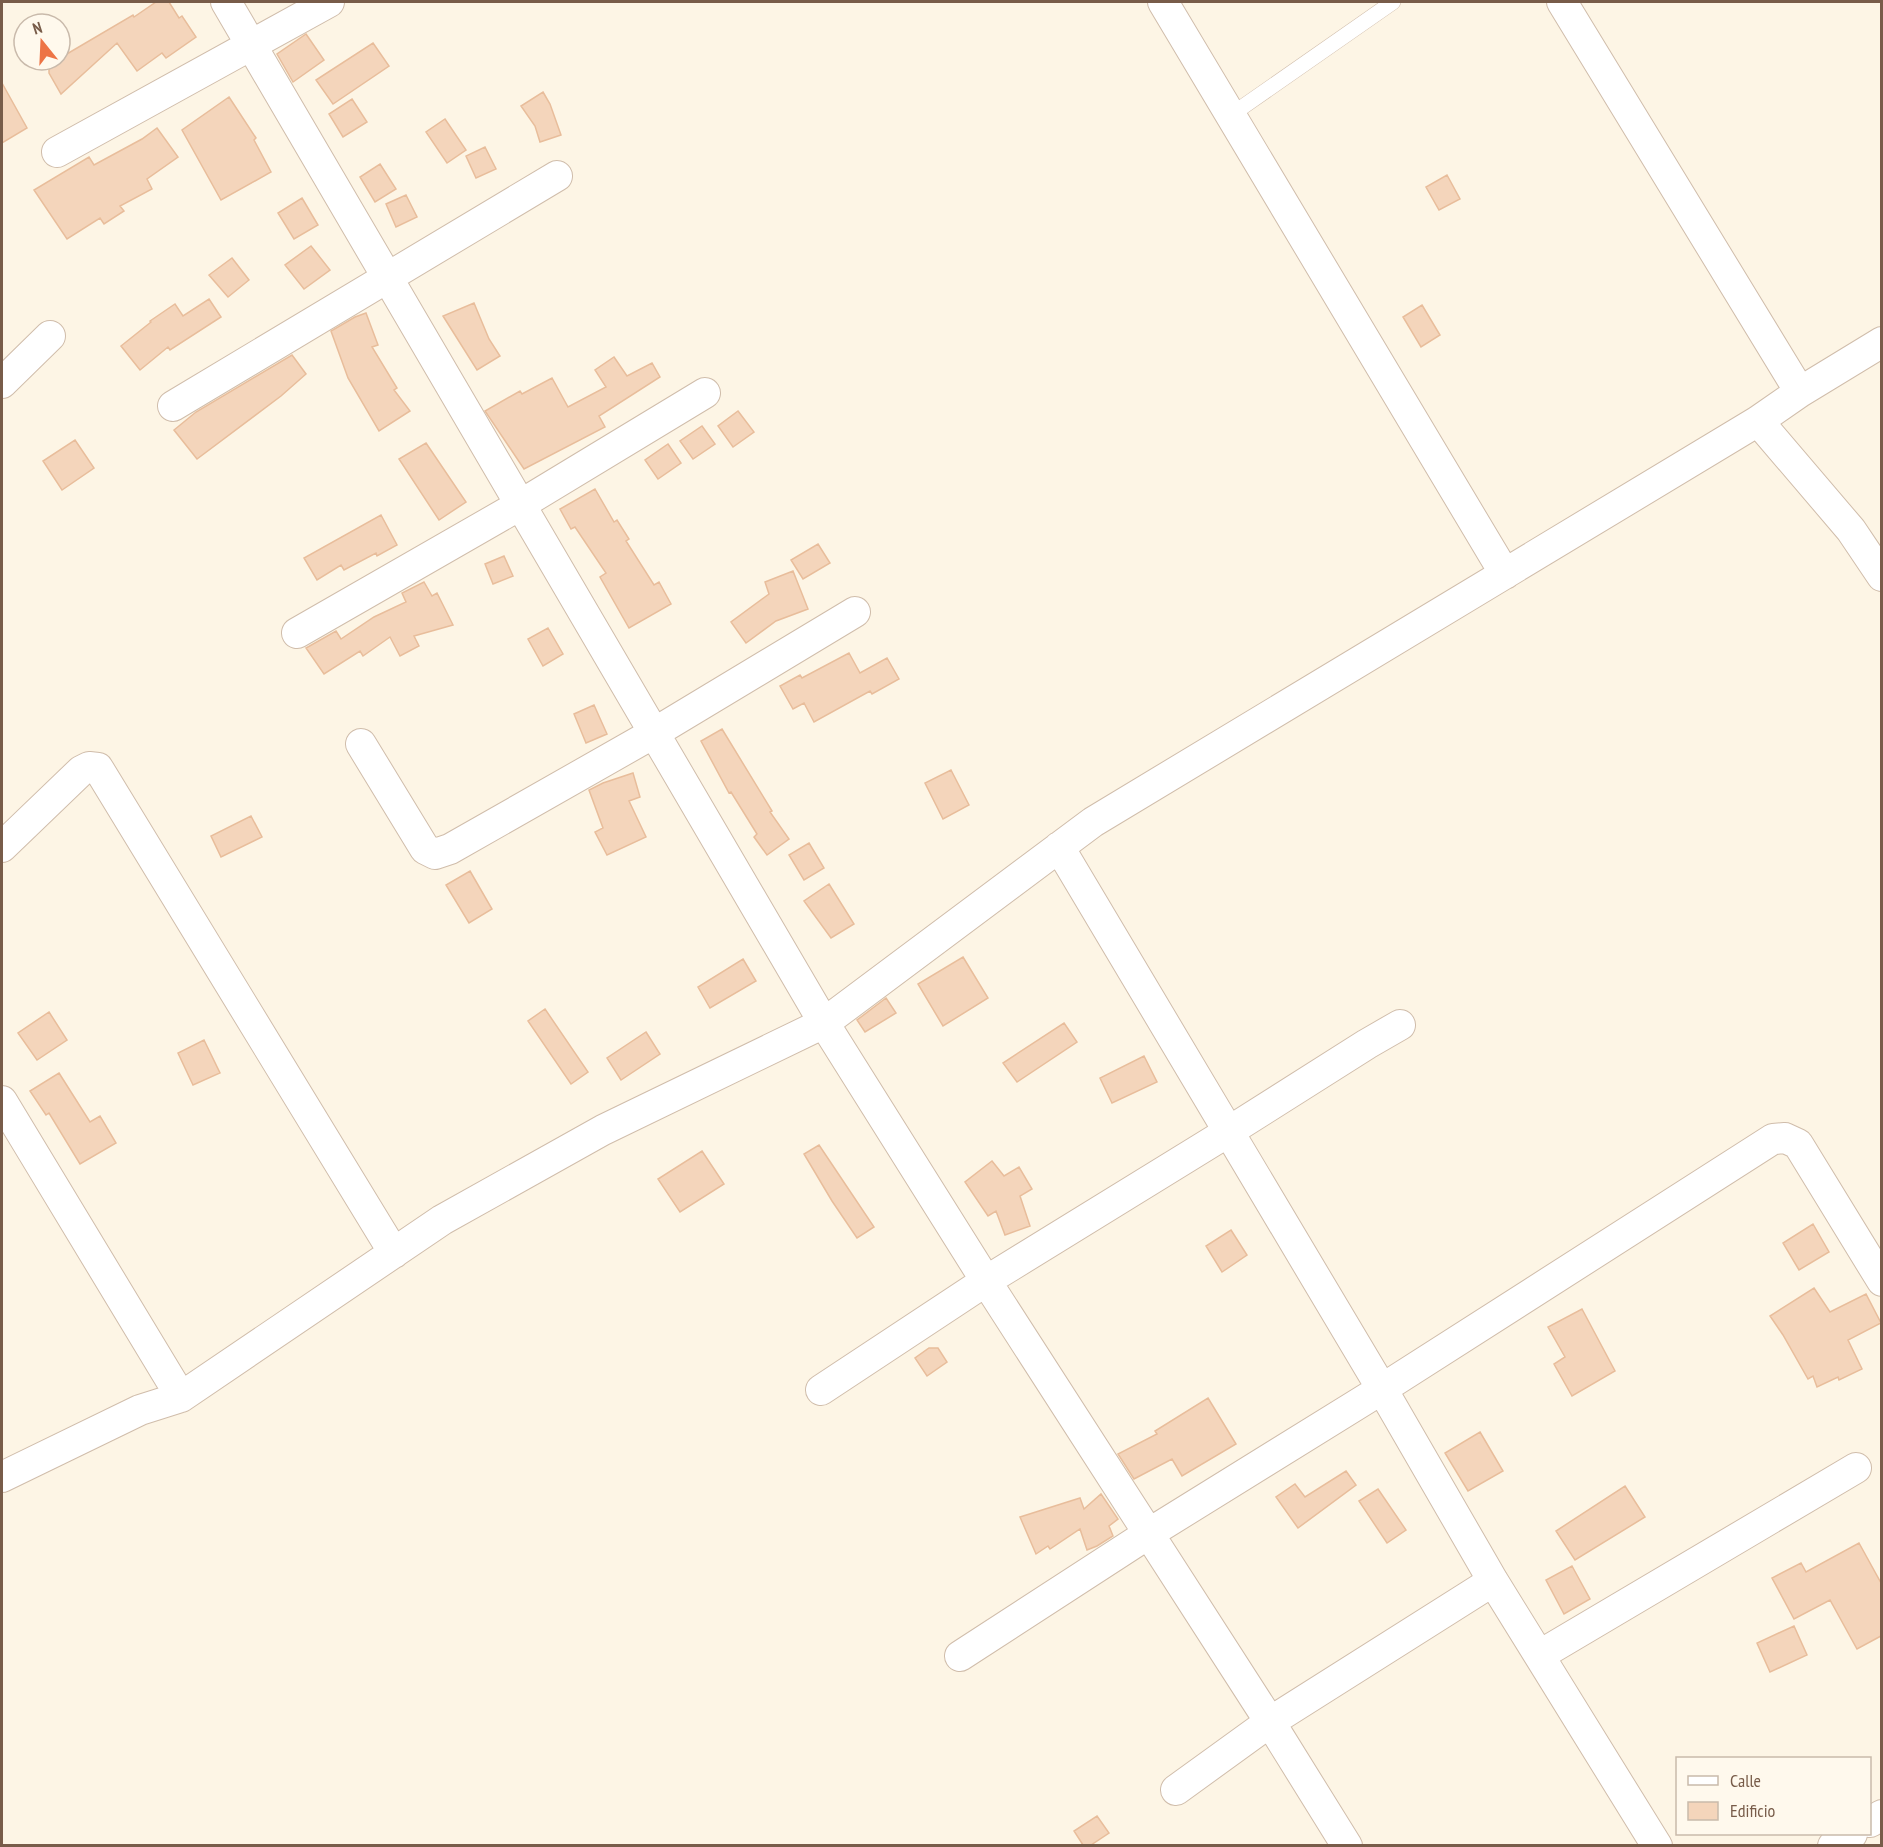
<svg xmlns="http://www.w3.org/2000/svg" width="1883" height="1847" font-family="'PT Sans Narrow',sans-serif">
<style>
.building{fill:#f4d5bb;stroke:#e8bd9b;stroke-width:1.5}
.lines{fill:none;stroke-linecap:round;stroke-linejoin:round}
.lane-casing{stroke:#d0bdab;stroke-width:16}
.street-casing{stroke:#d0bdab;stroke-width:32}
.lane{stroke:#fff;stroke-width:15}
.street{stroke:#fff;stroke-width:30}
</style>
<rect width="100%" height="100%" fill="#fdf5e5"/>
<!-- building -->
<path class="building" d="M 156,2 L 169,2 L 179,18 L 182,16 L 196,37 L 166,58 L 162,53 L 137,71 L 117,43 L 61,94 L 49,73 L 49,64 L 60,60 L 60,58 L 133,15 L 134,17 Z
M 306,34 L 324,60 L 293,82 L 277,54 Z
M 373,43 L 389,66 L 333,104 L 316,80 Z
M 2,83 L 27,128 L 2,143 Z
M 543,92 L 550,104 L 561,135 L 540,142 L 535,126 L 521,106 Z
M 229,97 L 256,138 L 254,140 L 271,172 L 221,200 L 182,130 Z
M 352,99 L 367,122 L 343,137 L 329,114 Z
M 445,119 L 466,150 L 447,163 L 426,132 Z
M 157,128 L 178,157 L 147,179 L 152,189 L 120,206 L 124,211 L 104,224 L 100,218 L 67,239 L 34,190 L 89,157 L 94,165 L 142,139 Z
M 485,147 L 496,169 L 476,178 L 466,156 Z
M 380,164 L 396,189 L 375,202 L 360,177 Z
M 1447,175 L 1460,199 L 1439,210 L 1426,187 Z
M 406,195 L 417,217 L 396,227 L 386,204 Z
M 302,198 L 318,225 L 294,239 L 278,213 Z
M 311,246 L 330,270 L 304,289 L 285,265 Z
M 232,258 L 249,280 L 228,297 L 209,275 Z
M 209,299 L 221,317 L 170,350 L 168,347 L 140,370 L 121,346 L 151,322 L 150,321 L 175,304 L 183,316 Z
M 474,303 L 489,339 L 500,356 L 477,370 L 443,316 Z
M 1422,305 L 1440,335 L 1421,347 L 1403,317 Z
M 366,313 L 378,345 L 372,347 L 397,388 L 394,390 L 410,411 L 379,431 L 348,378 L 331,331 L 355,317 Z
M 292,355 L 306,374 L 281,396 L 197,459 L 174,430 L 196,412 Z
M 614,357 L 627,376 L 652,363 L 660,377 L 599,416 L 605,427 L 524,469 L 485,411 L 520,391 L 522,394 L 552,378 L 568,407 L 606,387 L 595,370 Z
M 738,411 L 754,432 L 733,447 L 718,426 Z
M 702,426 L 715,444 L 693,459 L 680,441 Z
M 75,440 L 94,468 L 62,490 L 43,461 Z
M 426,443 L 466,502 L 439,520 L 399,459 Z
M 668,444 L 681,463 L 658,479 L 645,460 Z
M 595,489 L 614,522 L 617,520 L 629,539 L 626,541 L 654,585 L 659,582 L 671,604 L 629,628 L 600,577 L 606,573 L 575,527 L 571,529 L 560,509 Z
M 381,515 L 397,545 L 377,556 L 376,553 L 344,570 L 341,565 L 317,580 L 304,558 Z
M 818,544 L 830,563 L 803,579 L 791,560 Z
M 504,556 L 513,576 L 493,584 L 485,564 Z
M 793,571 L 808,609 L 776,621 L 746,643 L 731,622 L 769,594 L 765,582 Z
M 424,582 L 432,596 L 437,593 L 453,625 L 414,636 L 419,646 L 400,656 L 390,637 L 363,656 L 360,651 L 324,674 L 306,648 L 336,631 L 341,639 L 374,617 L 406,602 L 402,593 Z
M 548,628 L 563,654 L 543,666 L 528,639 Z
M 849,653 L 860,673 L 887,658 L 899,679 L 872,694 L 870,691 L 814,722 L 804,703 L 793,709 L 780,686 L 800,675 L 802,678 Z
M 594,705 L 607,734 L 586,743 L 574,714 Z
M 722,729 L 772,811 L 770,812 L 789,839 L 767,855 L 754,837 L 757,834 L 731,792 L 729,793 L 701,741 Z
M 951,770 L 969,805 L 943,819 L 925,783 Z
M 633,773 L 640,797 L 629,801 L 646,837 L 607,855 L 595,832 L 603,828 L 589,790 L 603,783 Z
M 251,816 L 262,837 L 221,857 L 211,836 Z
M 809,843 L 824,868 L 804,880 L 789,855 Z
M 470,871 L 492,909 L 469,923 L 446,885 Z
M 829,884 L 854,924 L 831,938 L 804,901 Z
M 963,957 L 988,998 L 943,1026 L 918,984 Z
M 743,959 L 756,981 L 710,1008 L 698,987 Z
M 886,998 L 896,1013 L 865,1032 L 857,1020 Z
M 545,1009 L 588,1072 L 571,1084 L 528,1021 Z
M 49,1012 L 67,1040 L 37,1060 L 18,1033 Z
M 1064,1023 L 1077,1042 L 1017,1082 L 1003,1063 Z
M 646,1032 L 660,1054 L 621,1080 L 607,1058 Z
M 204,1040 L 220,1073 L 193,1085 L 178,1053 Z
M 1144,1056 L 1157,1082 L 1112,1103 L 1100,1078 Z
M 59,1073 L 90,1122 L 100,1116 L 116,1143 L 80,1164 L 49,1113 L 46,1115 L 30,1091 Z
M 819,1145 L 874,1227 L 857,1238 L 832,1201 L 804,1154 Z
M 702,1151 L 724,1184 L 680,1212 L 658,1179 Z
M 992,1161 L 1004,1176 L 1019,1167 L 1032,1189 L 1020,1196 L 1030,1226 L 1005,1235 L 996,1211 L 988,1216 L 965,1182 Z
M 1813,1224 L 1829,1252 L 1799,1270 L 1783,1243 Z
M 1231,1230 L 1247,1255 L 1222,1272 L 1206,1246 Z
M 1814,1288 L 1830,1312 L 1866,1294 L 1881,1323 L 1848,1340 L 1862,1369 L 1839,1380 L 1838,1377 L 1817,1387 L 1813,1376 L 1808,1379 L 1783,1335 L 1770,1316 Z
M 1582,1309 L 1615,1371 L 1572,1396 L 1554,1364 L 1565,1357 L 1548,1327 Z
M 929,1348 L 938,1348 L 947,1362 L 927,1376 L 915,1358 Z
M 1208,1398 L 1236,1444 L 1182,1476 L 1172,1459 L 1134,1479 L 1118,1454 L 1157,1434 L 1155,1431 Z
M 1480,1432 L 1503,1471 L 1468,1491 L 1445,1453 Z
M 1346,1471 L 1356,1485 L 1298,1528 L 1276,1497 L 1295,1484 L 1305,1497 Z
M 1625,1486 L 1645,1517 L 1575,1560 L 1556,1531 Z
M 1378,1489 L 1406,1530 L 1387,1543 L 1359,1501 Z
M 1101,1494 L 1118,1519 L 1109,1526 L 1113,1536 L 1097,1546 L 1087,1550 L 1080,1529 L 1050,1549 L 1048,1546 L 1036,1554 L 1020,1517 L 1080,1498 L 1084,1509 Z
M 1859,1543 L 1881,1583 L 1881,1636 L 1857,1649 L 1830,1600 L 1794,1619 L 1772,1578 L 1801,1563 L 1806,1572 Z
M 1572,1566 L 1590,1599 L 1564,1614 L 1546,1580 Z
M 1794,1626 L 1807,1655 L 1770,1672 L 1757,1643 Z
M 1097,1816 L 1109,1833 L 1091,1845 L 1083,1845 L 1074,1831 Z"/>
<g class="lines">
<!-- lane casing -->
<g class="lane-casing">
<path id="lane" d="M 1231,115 L 1393,2"/>
</g>
<!-- street casing -->
<g class="street-casing">
<path id="street" d="M 226,2 L 824,1023 L 986,1281 L 1270,1722 L 1347,1846
M 1163,2 L 1505,574
M 1562,2 L 1800,392
M 57,152 L 329,2
M 2,383 L 50,336
M 173,406 L 557,176
M 1758,421 L 1851,530 L 1882,576
M 297,633 L 520,505 L 705,393
M 361,744 L 425,849 L 435,854 L 450,849 L 654,733 L 855,612
M 2,847 L 81,771 L 89,767 L 98,768 L 394,1253
M 1059,847 L 1382,1389 L 1493,1581 L 1657,1846
M 2,1101 L 181,1397
M 821,1390 L 986,1281 L 1228,1132 L 1367,1044 L 1400,1025
M 2,1477 L 140,1410 L 181,1397 L 442,1220 L 603,1130 L 824,1023 L 1093,822 L 1758,421 L 1800,392 L 1882,342
M 1540,1655 L 1856,1468
M 960,1656 L 1148,1534 L 1382,1389 L 1773,1139 L 1785,1138 L 1798,1144 L 1882,1281
M 1176,1790 L 1270,1722 L 1493,1581
M 1870,1822 L 1882,1815
M 1833,1846 L 1852,1834"/>
</g>
<!-- lane -->
<use href="#lane" class="lane"/>
<!-- street -->
<use href="#street" class="street"/>
</g>
<!-- border -->
<rect width="1883" height="1847" fill="none" stroke="#785c49" stroke-width="6"/>
<!-- legend -->
<rect x="1676" y="1757" width="195" height="78" fill="#fff9ed" stroke="#c9baab" stroke-width="1.5"/>
<rect x="1688" y="1776" width="30" height="9" fill="#ffffff" stroke="#c9baab" stroke-width="1.5"/>
<text x="1730" y="1787" font-size="18" fill="#785c49">Calle</text>
<rect x="1688" y="1802" width="30" height="18" fill="#f4d5bb" stroke="#c9baab" stroke-width="1.5"/>
<text x="1730" y="1817" font-size="18" fill="#785c49">Edificio</text>
<!-- north arrow -->
<g transform="translate(42 42) rotate(342)"><circle r="28" fill="#fff9ed" stroke="#c9baab" stroke-width="1.5"/>
<path d="M0-4.5L10 22L0 15L-10 22Z" fill="#ed7445"/>
<text y="-9" font-size="16" font-weight="bold" text-anchor="middle" fill="#785c49">N</text>
</g>
</svg>
